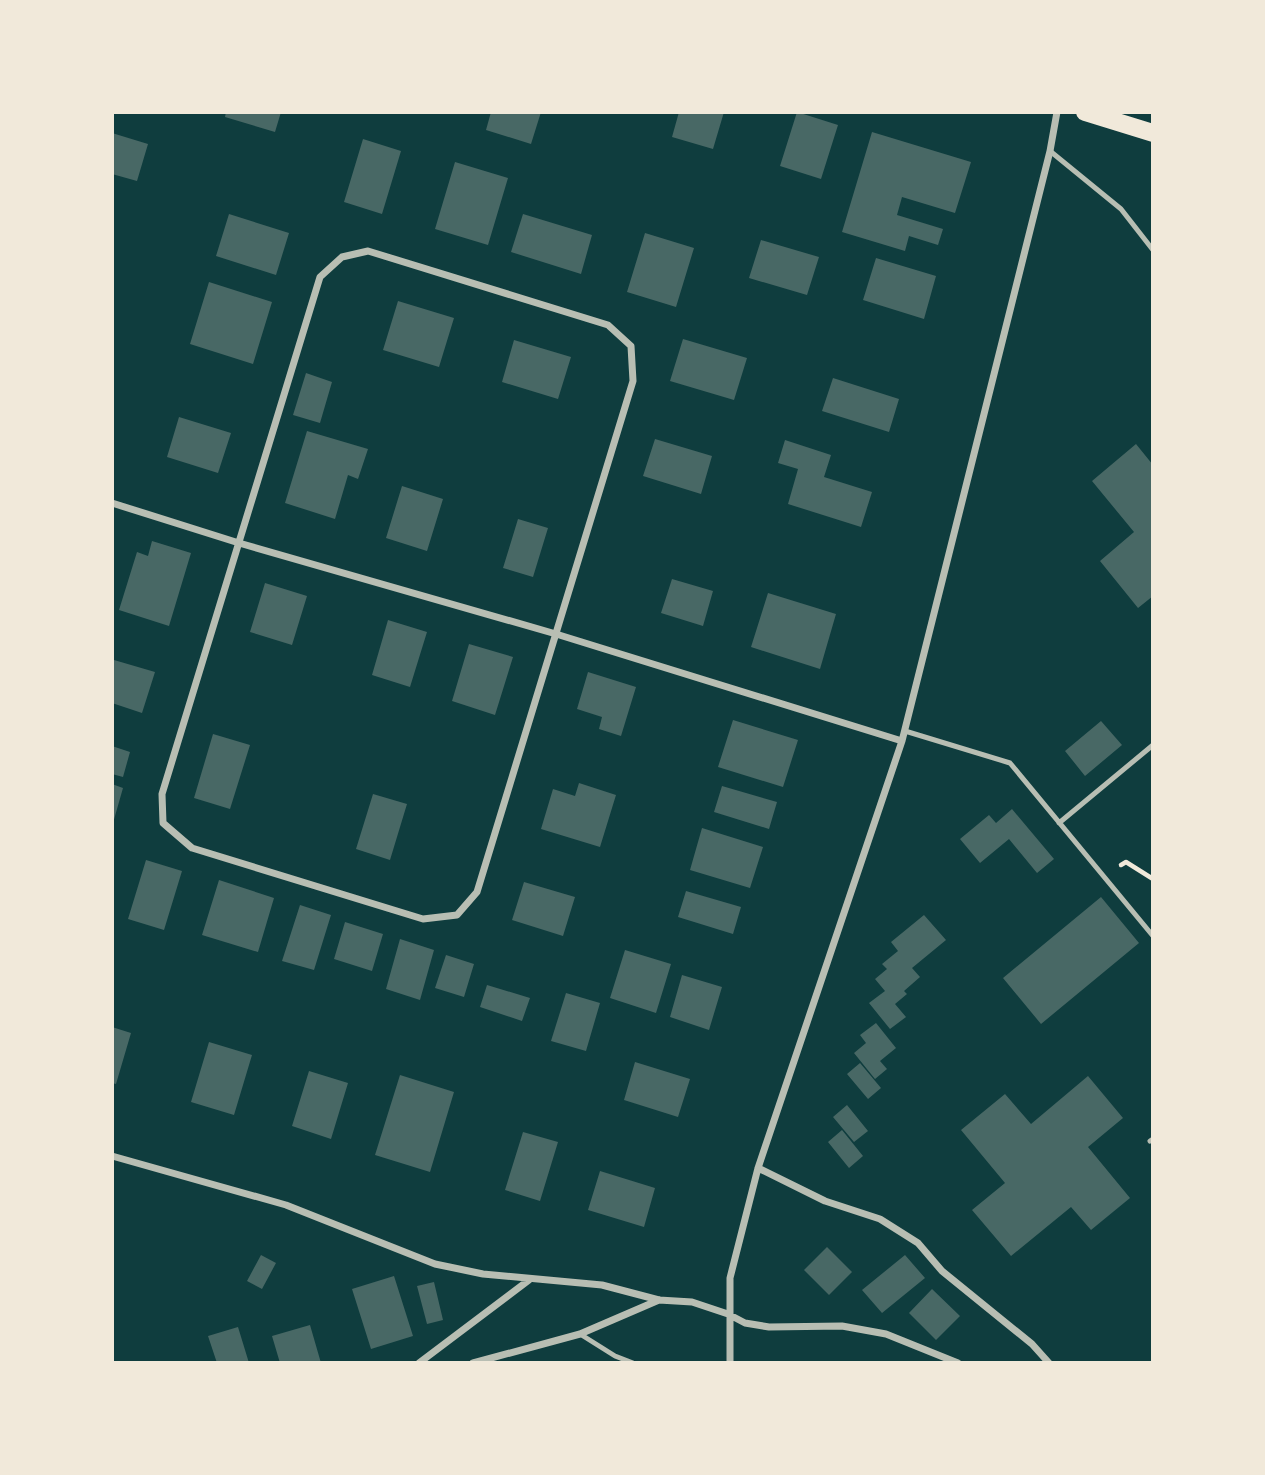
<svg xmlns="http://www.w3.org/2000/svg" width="1265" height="1475" font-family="Ubuntu,sans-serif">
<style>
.building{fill:#486865}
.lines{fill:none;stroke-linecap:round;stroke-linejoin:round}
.path{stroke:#f1e9da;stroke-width:4.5}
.service{stroke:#b8beb3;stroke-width:5}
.minor{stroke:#b8beb3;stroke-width:7}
.primary{stroke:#f1e9da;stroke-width:18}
</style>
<rect width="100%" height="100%" fill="#0f3d3e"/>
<!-- building -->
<path class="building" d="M 226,112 L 281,112 L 275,132 L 225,117 Z
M 491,112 L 541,112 L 531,144 L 486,130 Z
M 679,112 L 724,112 L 713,149 L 672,137 Z
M 797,112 L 838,125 L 821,179 L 780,166 Z
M 872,132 L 971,162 L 955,213 L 902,197 L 897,215 L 943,229 L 938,245 L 909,236 L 905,251 L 842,232 Z
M 112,133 L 148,144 L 137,181 L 112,174 Z
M 363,139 L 401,151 L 382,214 L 344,202 Z
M 455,162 L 508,178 L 488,245 L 435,229 Z
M 229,214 L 289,233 L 276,275 L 216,256 Z
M 523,214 L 592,235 L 581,274 L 511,252 Z
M 645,233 L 694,248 L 676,307 L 627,292 Z
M 761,240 L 819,257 L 807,295 L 749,278 Z
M 876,258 L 936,276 L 924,319 L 863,300 Z
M 209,282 L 272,302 L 253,364 L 190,344 Z
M 398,301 L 454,318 L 439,367 L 383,350 Z
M 683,339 L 747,358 L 734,400 L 670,381 Z
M 514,340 L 571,357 L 558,399 L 502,382 Z
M 306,373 L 332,382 L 320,423 L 293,415 Z
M 833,378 L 899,399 L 889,432 L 822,411 Z
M 179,417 L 231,433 L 218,473 L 167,457 Z
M 307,431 L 368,449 L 358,479 L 348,475 L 335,519 L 285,503 Z
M 655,439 L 712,456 L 701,494 L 643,476 Z
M 785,440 L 831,455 L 824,477 L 872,492 L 861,527 L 788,504 L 798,469 L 778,463 Z
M 1136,444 L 1153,465 L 1153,596 L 1138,608 L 1100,561 L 1134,532 L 1092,481 Z
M 402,486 L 443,499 L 427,551 L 386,538 Z
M 518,519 L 548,528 L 533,577 L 503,568 Z
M 152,541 L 191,553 L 169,626 L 119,610 L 137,552 L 148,556 Z
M 672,579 L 713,591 L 703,626 L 661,613 Z
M 265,583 L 307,596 L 292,645 L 250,632 Z
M 768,593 L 836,614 L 820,669 L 751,647 Z
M 388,620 L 427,632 L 410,687 L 372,675 Z
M 469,644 L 513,657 L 495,715 L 452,701 Z
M 114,660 L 155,672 L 142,713 L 112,703 Z
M 588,672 L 636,687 L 621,736 L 599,729 L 602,717 L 577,709 Z
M 733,720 L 798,740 L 783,787 L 718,767 Z
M 1101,721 L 1122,745 L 1085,776 L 1065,751 Z
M 213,734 L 250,745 L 230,809 L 194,798 Z
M 112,746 L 130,752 L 123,777 L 112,774 Z
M 579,783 L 616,795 L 600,847 L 541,829 L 553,789 L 575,796 Z
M 112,784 L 123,788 L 113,823 L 112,823 Z
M 722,786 L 777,802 L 769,829 L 714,812 Z
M 373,794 L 407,804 L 390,860 L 356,849 Z
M 1012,809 L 1054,859 L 1037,873 L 1009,839 L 980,863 L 960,839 L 989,815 L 996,823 Z
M 702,828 L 763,847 L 750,888 L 690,870 Z
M 146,860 L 182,871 L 164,930 L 128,919 Z
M 219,880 L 274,898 L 258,952 L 202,935 Z
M 524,882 L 575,897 L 563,936 L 512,920 Z
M 686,891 L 741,907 L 733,934 L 678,917 Z
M 1101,897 L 1139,943 L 1041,1024 L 1003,978 Z
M 300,905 L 331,915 L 314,970 L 282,961 Z
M 924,915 L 946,940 L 912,968 L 920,977 L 904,991 L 907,994 L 895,1004 L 906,1017 L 890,1029 L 869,1003 L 885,991 L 875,979 L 887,969 L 882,964 L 898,951 L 891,942 Z
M 345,922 L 383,934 L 372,971 L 334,959 Z
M 400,939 L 434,950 L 420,1000 L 386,989 Z
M 625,950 L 671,964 L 656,1013 L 610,998 Z
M 446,955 L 474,964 L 464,997 L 435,988 Z
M 682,975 L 722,987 L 709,1030 L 670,1017 Z
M 487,985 L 530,998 L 522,1021 L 480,1007 Z
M 566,993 L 600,1003 L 586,1051 L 551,1041 Z
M 876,1023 L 896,1048 L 880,1061 L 887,1069 L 875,1079 L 854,1053 L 866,1043 L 860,1035 Z
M 112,1027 L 131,1033 L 116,1084 L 112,1083 Z
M 209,1042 L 252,1055 L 234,1115 L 191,1102 Z
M 635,1062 L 690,1079 L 678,1117 L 624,1100 Z
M 860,1063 L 881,1088 L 868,1099 L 847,1074 Z
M 309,1071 L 348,1083 L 331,1139 L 292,1126 Z
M 400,1075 L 454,1092 L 430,1172 L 375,1155 Z
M 1088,1076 L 1123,1118 L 1088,1147 L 1130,1198 L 1091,1230 L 1071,1207 L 1011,1256 L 972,1210 L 1005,1183 L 961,1130 L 1005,1094 L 1031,1124 Z
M 847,1105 L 868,1131 L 854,1142 L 833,1117 Z
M 842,1130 L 863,1156 L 849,1168 L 828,1142 Z
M 523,1132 L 558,1142 L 540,1201 L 505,1190 Z
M 600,1171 L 655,1188 L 644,1227 L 588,1210 Z
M 827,1247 L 852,1272 L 829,1295 L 804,1270 Z
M 261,1255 L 276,1263 L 262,1289 L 247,1281 Z
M 905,1255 L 925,1278 L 882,1313 L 862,1290 Z
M 394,1276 L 413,1336 L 371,1349 L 352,1289 Z
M 434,1282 L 443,1320 L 427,1324 L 417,1286 Z
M 932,1289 L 960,1316 L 936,1340 L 909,1313 Z
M 310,1325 L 321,1363 L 280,1363 L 272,1336 Z
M 238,1327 L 249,1363 L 217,1363 L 208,1336 Z"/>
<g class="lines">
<!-- path -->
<path class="path" d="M 1121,865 L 1126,862 L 1153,879"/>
<!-- service -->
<path class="service" d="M 1050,151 L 1121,209 L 1153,250
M 905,731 L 1010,763 L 1153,936
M 1059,823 L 1153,745
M 1150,1141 L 1153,1139
M 580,1334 L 615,1356 L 633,1363"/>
<!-- minor -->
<path class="minor" d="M 368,251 L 608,325 L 631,346 L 633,381 L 477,892 L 457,915 L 423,919 L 192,848 L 163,823 L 162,794 L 320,277 L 342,257 Z
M 112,503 L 239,543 L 556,634 L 902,741
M 112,1156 L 286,1205 L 435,1264 L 483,1274 L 602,1285 L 659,1300 L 692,1302 L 728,1314 L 745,1323 L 769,1327 L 842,1326 L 886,1334 L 958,1363
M 758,1168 L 825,1201 L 880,1219 L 918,1243 L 942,1271 L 1032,1344 L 1049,1363
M 419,1363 L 529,1280
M 473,1363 L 580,1334 L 659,1300
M 730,1363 L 730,1278 L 758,1168 L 902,741 L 1050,151 L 1057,112"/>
<!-- primary -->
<path class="primary" d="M 1085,112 L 1153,133"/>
</g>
<!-- border -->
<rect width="1265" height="1475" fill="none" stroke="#f1e9da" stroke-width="228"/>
</svg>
